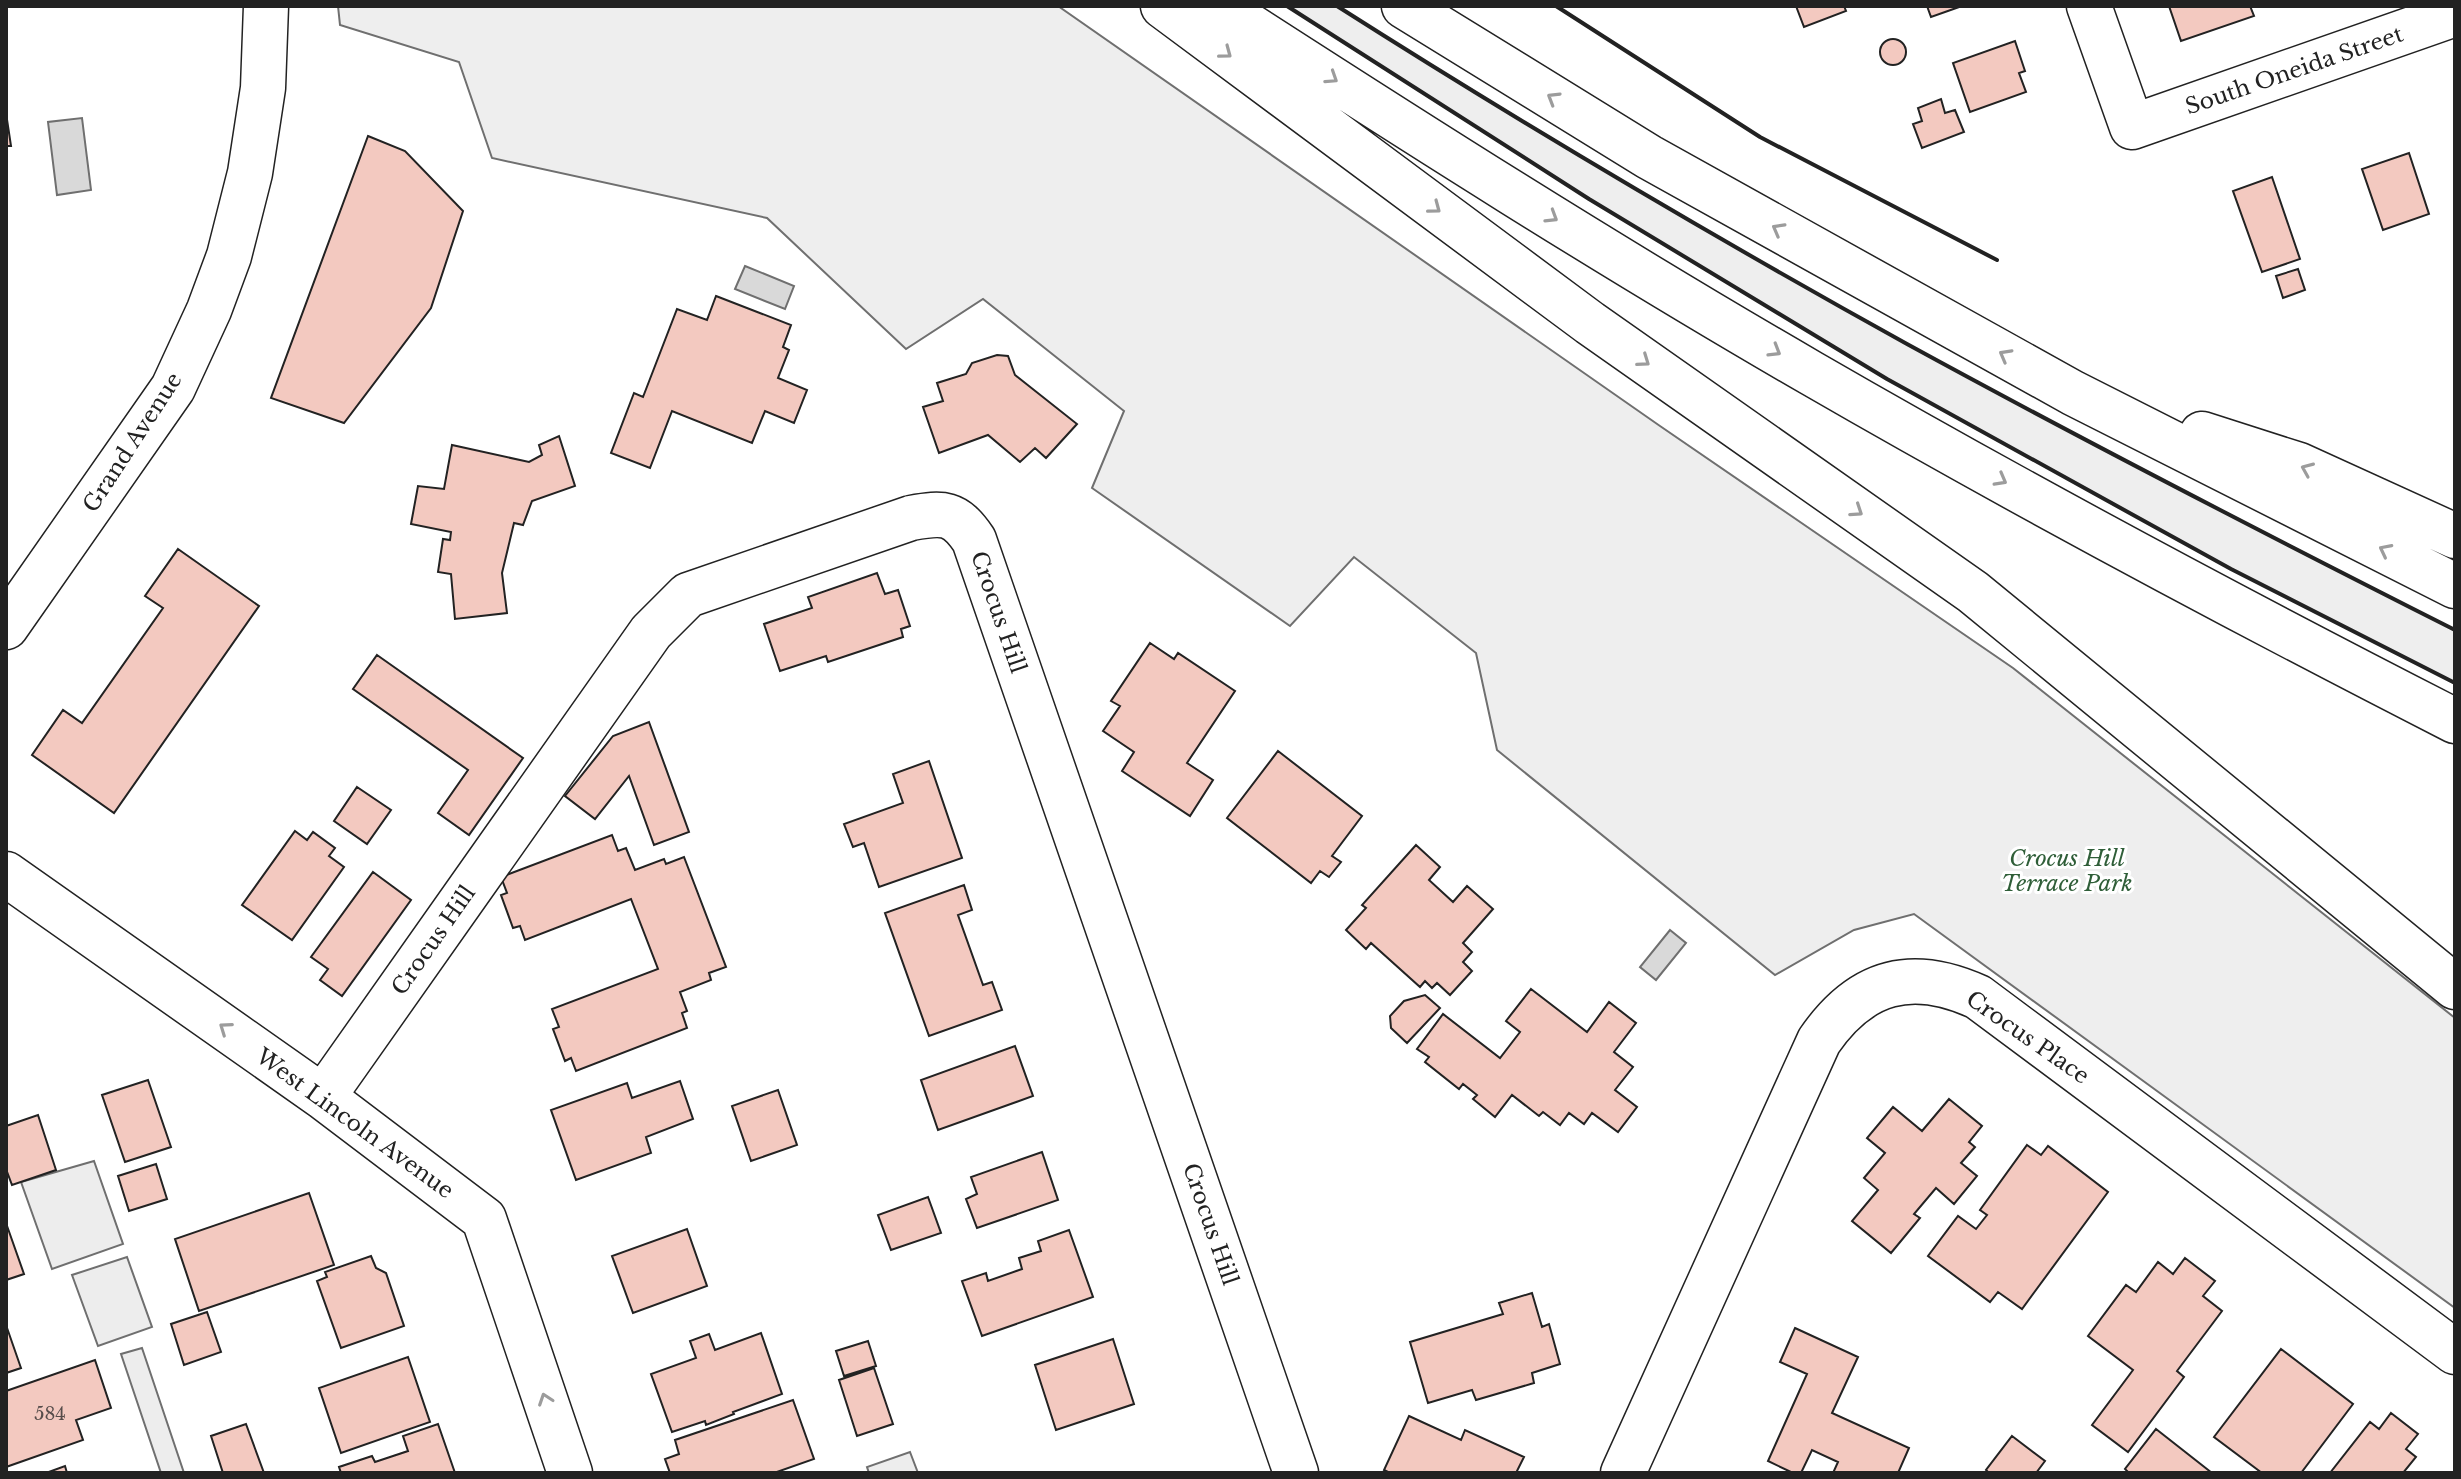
<svg xmlns="http://www.w3.org/2000/svg" width="2461" height="1479" font-family="'Libre Baskerville',serif">
<style>
.green{fill:#eee;stroke:#6f6f6f;stroke-width:2}
.parking{fill:#ededed;stroke:#6f6f6f;stroke-width:2}
.water{fill:#d9d9d9;stroke:#6f6f6f;stroke-width:2}
.building{fill:#f3c9c0;stroke:#222;stroke-width:2}
.lines{fill:none;stroke-linecap:round;stroke-linejoin:round}
.minor-casing{stroke:#222;stroke-width:47}
.major-casing{stroke:#222;stroke-width:47}
.highway-casing{stroke:#222;stroke-width:47}
.minor{stroke:#fff;stroke-width:44}
.major{stroke:#fff;stroke-width:44}
.highway{stroke:#fff;stroke-width:44}
.wall{stroke:#222;stroke-width:4}
.oneway{stroke:#9c9c9c}
.labels{text-anchor:middle;stroke-width:6;stroke-linejoin:round;paint-order:stroke}
.number-label{font-size:18px;fill:#564c4a}
.street-label{font-size:22px;fill:#222;stroke:#fff}
.park-label{font-size:22px;font-style:italic;fill:#2f5e38;stroke:#fff}
</style>
<rect width="100%" height="100%" fill="#fff"/>
<!-- green -->
<path class="green" d="M 338,6 L 1058,6 L 1660,426 L 2013,668 L 2455,1018 L 2455,1308 L 1914,914 L 1854,930 L 1775,975 L 1497,750 L 1476,653 L 1354,557 L 1290,626 L 1092,488 L 1124,411 L 983,299 L 906,349 L 767,218 L 492,158 L 459,62 L 340,25 Z
M 1287,6 L 1337,6 C 1524,124 1714,237 1907,344 C 2088,443 2271,536 2455,630 L 2455,683 L 2231,569 L 1887,379 L 1589,199 Z"/>
<!-- parking -->
<path class="parking" d="M 94,1161 L 123,1244 L 52,1269 L 21,1182 Z
M 127,1257 L 152,1327 L 98,1346 L 72,1275 Z
M 142,1348 L 184,1473 L 161,1473 L 121,1354 Z
M 910,1452 L 918,1473 L 869,1473 L 867,1467 Z"/>
<!-- water -->
<path class="water" d="M 82,118 L 91,190 L 57,195 L 48,122 Z
M 745,266 L 794,286 L 785,309 L 735,289 Z
M 1670,930 L 1686,943 L 1656,980 L 1640,967 Z"/>
<!-- building -->
<path class="building" d="M 1796,6 L 1844,6 L 1846,11 L 1804,27 Z
M 1927,6 L 1962,6 L 1931,17 Z
M 2169,6 L 2250,6 L 2254,16 L 2181,41 Z
M1880 52a13 13 0 1 1 26 0a13 13 0 1 1-26 0Z
M 2015,41 L 2025,71 L 2019,73 L 2026,92 L 1970,112 L 1953,63 Z
M 1941,99 L 1945,113 L 1955,110 L 1964,132 L 1922,148 L 1913,124 L 1922,121 L 1918,108 Z
M 6,113 L 11,146 L 6,146 Z
M 368,136 L 405,151 L 463,211 L 431,308 L 344,423 L 271,398 Z
M 2409,153 L 2429,214 L 2383,230 L 2362,169 Z
M 2272,177 L 2300,259 L 2262,272 L 2233,191 Z
M 2298,269 L 2305,290 L 2283,298 L 2276,276 Z
M 716,296 L 791,325 L 783,347 L 789,350 L 778,378 L 807,390 L 794,423 L 765,411 L 752,443 L 672,411 L 650,468 L 611,453 L 634,393 L 643,397 L 677,309 L 707,320 Z
M 997,355 L 1008,356 L 1015,375 L 1077,424 L 1046,458 L 1035,448 L 1020,462 L 988,435 L 939,453 L 923,407 L 943,401 L 937,383 L 966,374 L 972,363 Z
M 559,436 L 575,486 L 532,501 L 523,525 L 514,523 L 502,573 L 507,613 L 455,619 L 451,574 L 438,572 L 443,539 L 450,540 L 451,532 L 411,524 L 418,486 L 444,489 L 452,445 L 529,462 L 542,455 L 539,445 Z
M 178,549 L 259,606 L 114,813 L 32,755 L 63,710 L 82,723 L 163,608 L 145,596 Z
M 877,573 L 885,594 L 898,590 L 910,626 L 901,629 L 903,637 L 828,662 L 826,656 L 780,671 L 764,624 L 812,608 L 808,597 Z
M 1150,643 L 1174,659 L 1178,653 L 1235,691 L 1187,763 L 1213,780 L 1190,816 L 1122,771 L 1134,752 L 1103,731 L 1120,706 L 1111,701 Z
M 377,655 L 523,758 L 469,835 L 438,813 L 468,770 L 353,689 Z
M 649,722 L 689,832 L 654,845 L 629,776 L 595,819 L 565,796 L 613,736 Z
M 1278,751 L 1362,816 L 1332,856 L 1341,862 L 1329,877 L 1320,871 L 1311,883 L 1227,818 Z
M 929,761 L 962,858 L 879,887 L 864,843 L 853,847 L 844,824 L 903,803 L 893,774 Z
M 357,787 L 391,810 L 367,844 L 334,821 Z
M 295,831 L 307,840 L 313,832 L 335,848 L 329,856 L 344,867 L 292,940 L 242,905 Z
M 612,835 L 618,851 L 626,848 L 635,870 L 664,859 L 666,864 L 684,857 L 726,967 L 709,973 L 711,980 L 680,992 L 687,1011 L 682,1013 L 687,1028 L 576,1071 L 571,1058 L 565,1061 L 553,1029 L 559,1027 L 552,1009 L 658,969 L 631,899 L 525,940 L 520,926 L 513,928 L 501,895 L 507,893 L 501,877 Z
M 1416,845 L 1440,867 L 1429,880 L 1453,902 L 1467,886 L 1493,909 L 1463,943 L 1472,952 L 1463,962 L 1472,971 L 1450,995 L 1437,983 L 1432,988 L 1425,981 L 1420,987 L 1371,943 L 1366,949 L 1346,930 L 1366,908 L 1362,905 Z
M 373,872 L 411,900 L 342,996 L 320,980 L 328,969 L 311,957 Z
M 964,885 L 972,910 L 958,915 L 983,985 L 992,982 L 1002,1010 L 929,1036 L 885,913 Z
M 1531,989 L 1587,1032 L 1609,1002 L 1636,1023 L 1614,1052 L 1633,1067 L 1615,1090 L 1637,1107 L 1618,1132 L 1592,1113 L 1584,1124 L 1569,1113 L 1560,1125 L 1543,1112 L 1539,1116 L 1512,1095 L 1495,1117 L 1473,1099 L 1477,1095 L 1463,1084 L 1459,1089 L 1425,1062 L 1429,1057 L 1417,1049 L 1443,1014 L 1500,1058 L 1520,1032 L 1506,1021 Z
M 1425,995 L 1440,1008 L 1407,1043 L 1391,1028 L 1390,1016 L 1404,1001 Z
M 1015,1046 L 1033,1096 L 938,1130 L 921,1080 Z
M 148,1080 L 171,1147 L 125,1162 L 102,1095 Z
M 680,1081 L 693,1119 L 646,1137 L 651,1153 L 576,1180 L 551,1110 L 627,1083 L 632,1098 Z
M 778,1090 L 797,1145 L 751,1161 L 732,1106 Z
M 1949,1099 L 1982,1126 L 1969,1142 L 1975,1147 L 1961,1163 L 1977,1176 L 1954,1204 L 1936,1188 L 1914,1214 L 1920,1218 L 1891,1253 L 1852,1221 L 1878,1190 L 1864,1178 L 1885,1153 L 1867,1138 L 1893,1107 L 1922,1131 Z
M 38,1115 L 56,1170 L 12,1185 L 6,1169 L 6,1126 Z
M 2027,1145 L 2041,1155 L 2048,1146 L 2108,1192 L 2022,1309 L 1998,1292 L 1990,1302 L 1928,1256 L 1958,1216 L 1976,1229 L 1987,1215 L 1980,1210 Z
M 1042,1152 L 1058,1200 L 977,1228 L 966,1199 L 977,1194 L 971,1177 Z
M 156,1164 L 167,1199 L 129,1211 L 118,1176 Z
M 309,1193 L 334,1265 L 199,1311 L 175,1239 Z
M 928,1197 L 941,1233 L 891,1250 L 878,1215 Z
M 6,1223 L 24,1274 L 6,1280 Z
M 687,1229 L 707,1286 L 633,1313 L 612,1256 Z
M 1069,1230 L 1093,1297 L 982,1336 L 962,1281 L 986,1273 L 988,1281 L 1022,1269 L 1019,1258 L 1041,1251 L 1038,1241 Z
M 371,1256 L 376,1268 L 386,1273 L 404,1326 L 341,1348 L 317,1281 L 327,1277 L 325,1272 Z
M 2185,1258 L 2215,1281 L 2203,1296 L 2222,1311 L 2177,1371 L 2184,1377 L 2128,1452 L 2092,1425 L 2133,1370 L 2088,1336 L 2126,1285 L 2136,1292 L 2158,1262 L 2173,1274 Z
M 1532,1293 L 1542,1327 L 1549,1324 L 1560,1364 L 1532,1373 L 1534,1383 L 1476,1400 L 1472,1390 L 1428,1403 L 1410,1342 L 1503,1314 L 1499,1303 Z
M 207,1312 L 221,1352 L 184,1365 L 171,1324 Z
M 6,1325 L 21,1368 L 6,1373 Z
M 1795,1328 L 1858,1357 L 1832,1413 L 1909,1448 L 1898,1473 L 1833,1473 L 1838,1462 L 1812,1450 L 1801,1473 L 1793,1473 L 1768,1461 L 1807,1374 L 1780,1362 Z
M 761,1333 L 782,1394 L 733,1412 L 734,1414 L 706,1425 L 705,1421 L 672,1432 L 651,1374 L 696,1358 L 690,1341 L 709,1334 L 715,1350 Z
M 1113,1339 L 1134,1404 L 1056,1430 L 1035,1365 Z
M 868,1341 L 876,1366 L 844,1376 L 836,1351 Z
M 2281,1349 L 2353,1404 L 2301,1473 L 2262,1473 L 2214,1437 Z
M 408,1357 L 430,1422 L 341,1453 L 319,1388 Z
M 95,1360 L 111,1408 L 76,1420 L 83,1440 L 6,1467 L 6,1391 Z
M 874,1368 L 893,1424 L 857,1436 L 839,1380 Z
M 793,1400 L 814,1459 L 774,1473 L 670,1473 L 665,1459 L 679,1454 L 675,1440 Z
M 2391,1413 L 2418,1434 L 2406,1449 L 2416,1457 L 2403,1473 L 2330,1473 L 2370,1422 L 2379,1429 Z
M 1409,1416 L 1461,1440 L 1465,1430 L 1524,1457 L 1516,1473 L 1390,1473 L 1384,1470 Z
M 246,1424 L 264,1473 L 223,1473 L 211,1436 Z
M 438,1424 L 455,1473 L 341,1473 L 339,1467 L 372,1456 L 375,1462 L 408,1451 L 403,1436 Z
M 2156,1429 L 2212,1473 L 2129,1473 L 2125,1469 Z
M 2012,1436 L 2045,1461 L 2036,1473 L 1989,1473 L 1986,1470 Z
M 65,1466 L 67,1473 L 46,1473 Z"/>
<g class="lines">
<!-- minor casing -->
<g class="minor-casing">
<path id="minor" d="M 2089,6 L 2132,127 L 2455,14
M 6,874 L 323,1097 L 484,1219 L 570,1473
M 323,1097 L 651,632 L 688,595 L 911,518 C 944,512 955,512 974,540 L 1296,1473
M 1623,1473 L 1819,1041 C 1861,980 1912,967 1978,997 L 2455,1352"/>
</g>
<!-- major casing -->
<g class="major-casing">
<path id="major" d="M 6,627 L 173,388 L 209,310 L 229,256 L 250,173 L 263,88 L 266,6"/>
</g>
<!-- highway casing -->
<g class="highway-casing">
<path id="highway" d="M 1163,6 L 1590,323 L 1973,592 L 2455,987
M 1219,6 C 1414,132 1610,257 1811,373 C 2022,495 2238,610 2455,721
M 1404,6 L 1649,157 L 2073,393 L 2455,586
M 2202,434 L 2299,465 L 2455,536"/>
</g>
<!-- minor -->
<use href="#minor" class="minor"/>
<!-- major -->
<use href="#major" class="major"/>
<!-- highway -->
<use href="#highway" class="highway"/>
<!-- wall -->
<path class="wall" d="M 1287,6 L 1589,199 L 1887,379 L 2231,569 L 2455,683
M 1337,6 C 1524,125 1714,237 1907,344 C 2088,443 2271,537 2455,630
M 1556,6 L 1760,137 L 1997,260"/>
</g>
<!-- one-way arrows -->
<defs><path id="oneway-chevron" d="M-2-3.5L2.5 0L-2 3.5" fill="none" stroke-width="1.6" stroke-linecap="round" stroke-linejoin="round" transform="scale(2)"/></defs>
<g class="oneway">
<use href="#oneway-chevron" transform="translate(1226 53) rotate(37)"/>
<use href="#oneway-chevron" transform="translate(1332 78) rotate(33)"/>
<use href="#oneway-chevron" transform="translate(1553 98) rotate(-149)"/>
<use href="#oneway-chevron" transform="translate(1435 208) rotate(37)"/>
<use href="#oneway-chevron" transform="translate(1552 217) rotate(32)"/>
<use href="#oneway-chevron" transform="translate(1778 229) rotate(-151)"/>
<use href="#oneway-chevron" transform="translate(1775 351) rotate(31)"/>
<use href="#oneway-chevron" transform="translate(2005 355) rotate(-151)"/>
<use href="#oneway-chevron" transform="translate(1644 361) rotate(35)"/>
<use href="#oneway-chevron" transform="translate(2307 469) rotate(-157)"/>
<use href="#oneway-chevron" transform="translate(2001 480) rotate(29)"/>
<use href="#oneway-chevron" transform="translate(1857 511) rotate(34)"/>
<use href="#oneway-chevron" transform="translate(2385 550) rotate(-153)"/>
<use href="#oneway-chevron" transform="translate(225 1028) rotate(-145)"/>
<use href="#oneway-chevron" transform="translate(545 1399) rotate(-109)"/>
</g>
<g class="labels">
<!-- number labels -->
<g class="number-label">
<text x="50" y="1420">584</text>
</g>
<!-- street labels -->
<g class="street-label">
<text transform="translate(2294 70) rotate(-19)" y="8">South Oneida Street</text>
<text transform="translate(132 442) rotate(-57)" y="8">Grand Avenue</text>
<text transform="translate(999 612) rotate(71)" y="8">Crocus Hill</text>
<text transform="translate(433 940) rotate(-55)" y="8">Crocus Hill</text>
<text transform="translate(2028 1037) rotate(35)" y="8">Crocus Place</text>
<text transform="translate(355 1123) rotate(36)" y="8">West Lincoln Avenue</text>
<text transform="translate(1211 1224) rotate(71)" y="8">Crocus Hill</text>
</g>
<!-- park labels -->
<g class="park-label">
<text x="2067" y="866">Crocus Hill<tspan x="2067" dy="25">Terrace Park</tspan></text>
</g>
</g>
<!-- border -->
<rect width="2461" height="1479" fill="none" stroke="#222222" stroke-width="16"/>
</svg>
